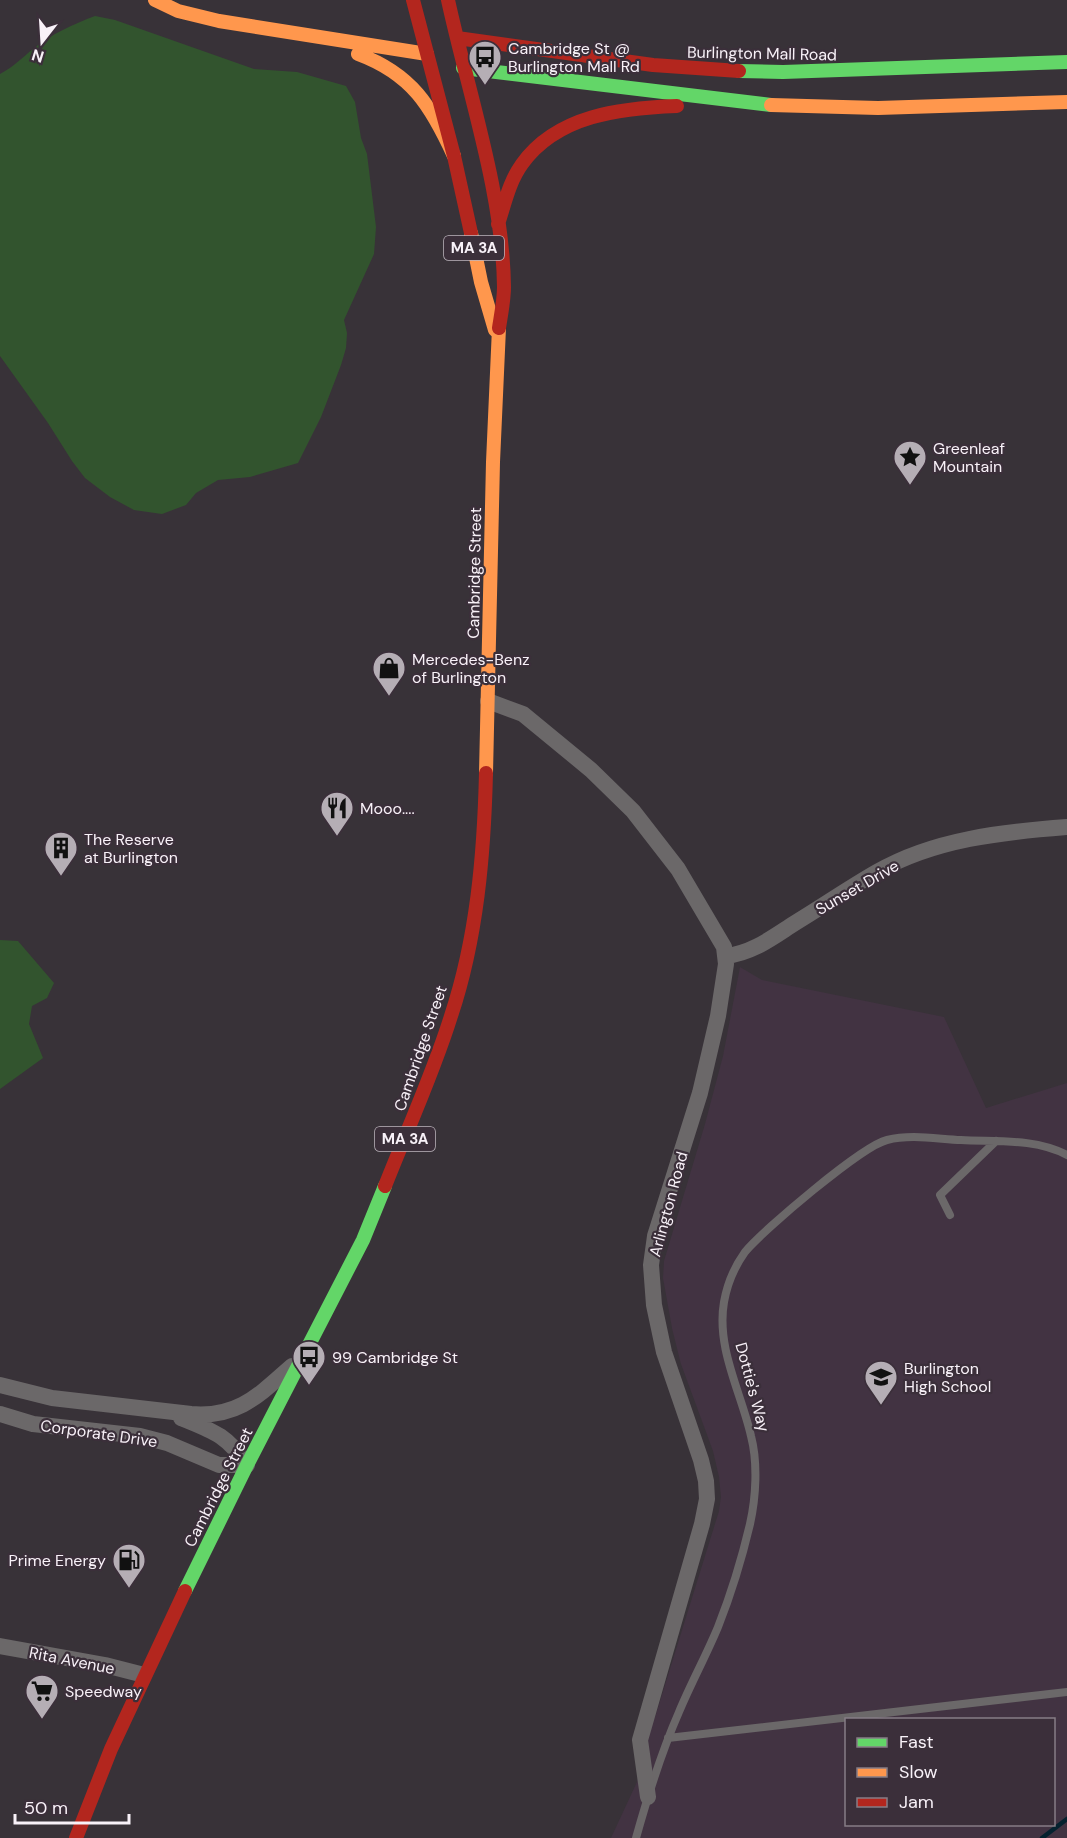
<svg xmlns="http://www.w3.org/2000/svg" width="1067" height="1838" font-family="'DM Sans',sans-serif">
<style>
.built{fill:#423342;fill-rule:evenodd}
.green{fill:#32542e}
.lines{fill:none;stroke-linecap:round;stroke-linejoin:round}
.stream{stroke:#05222f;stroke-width:4.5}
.lane{stroke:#6b6869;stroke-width:8}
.street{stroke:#6b6869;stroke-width:16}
.fast{stroke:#63d668;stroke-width:14}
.slow{stroke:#ff974d;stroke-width:14}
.jam{stroke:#b3261e;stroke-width:14}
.labels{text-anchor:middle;stroke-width:4.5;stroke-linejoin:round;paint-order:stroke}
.shield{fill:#3b2f3a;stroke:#bfb7bf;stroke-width:1.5}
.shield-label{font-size:15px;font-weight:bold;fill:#f8f1f8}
.poi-label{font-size:16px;fill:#f8f1f8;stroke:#3b2f3a;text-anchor:start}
.street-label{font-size:16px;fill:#f8f1f8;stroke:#3b2f3a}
</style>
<rect width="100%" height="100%" fill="#383238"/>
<!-- built -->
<path class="built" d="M 740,967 L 762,980 L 944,1017 L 986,1108 L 1067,1083 L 1067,1838 L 611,1838 L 637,1782 L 641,1752 L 656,1714 L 719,1511 L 721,1497 L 719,1477 L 713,1451 L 681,1364 L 672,1328 L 663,1278 L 664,1261 L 705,1124 L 723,1056 ZM 846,1720 L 1054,1720 L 1054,1824 L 846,1824 Z"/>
<!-- green -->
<path class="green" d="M 95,16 L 115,20 L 254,69 L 297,72 L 346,86 L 355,102 L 361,138 L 367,154 L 376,227 L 374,254 L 344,320 L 347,333 L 346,348 L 341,365 L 321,417 L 298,463 L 250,477 L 218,480 L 196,493 L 186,505 L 162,514 L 134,510 L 110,497 L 85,478 L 72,461 L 48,423 L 0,356 L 0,74 C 13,67 22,58 33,49 C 51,34 74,24 95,16 Z
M 0,940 L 18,941 L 54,983 L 47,998 L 32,1006 L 29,1024 L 43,1058 L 0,1089 Z"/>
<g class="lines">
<!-- stream -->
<path class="stream" d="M 1042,1838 L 1067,1819"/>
<!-- lane -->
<path class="lane" d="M 950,1215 L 940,1195 L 996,1141
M 668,1738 L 1067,1692
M 636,1838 C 648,1795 661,1753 679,1712 C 691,1683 706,1656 718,1627 C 731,1594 742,1558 750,1524 C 756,1497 758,1463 751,1436 C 741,1392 716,1348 724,1302 C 727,1285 735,1266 745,1252 C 763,1230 862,1146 887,1140 C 911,1134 937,1139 961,1140 C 996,1142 1035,1138 1067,1155"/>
<!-- street -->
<path class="street" d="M 488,701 L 523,714 L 591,770 L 633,811 L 678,869 L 724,947 L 726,964 L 718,1016 L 700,1093 L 655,1236 L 651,1265 L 654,1305 L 664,1352 L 701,1460 L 706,1481 L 707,1499 L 702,1524 L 640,1740 L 648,1797
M 726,956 C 753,953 773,937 795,923 C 823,906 849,888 877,872 C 934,839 1003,832 1067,827
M 0,1385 L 52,1398 L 191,1414 C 238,1418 259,1395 292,1366
M 0,1414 L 33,1424 L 140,1436 L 167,1443 L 219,1465 L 247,1465
M 181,1418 C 213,1431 227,1435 247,1465
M 0,1646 L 105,1665 L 144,1675"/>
<!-- fast -->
<path class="fast" d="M 463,68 L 771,105
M 739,71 L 783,72 L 1067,62
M 185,1591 L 247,1465 L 363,1240 L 385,1186"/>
<!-- slow -->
<path class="slow" d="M 155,0 L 178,11 L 219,21 L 427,54
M 358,54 C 412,74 431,106 454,156
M 771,105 L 878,108 L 1067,102
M 471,233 L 481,282 L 495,330
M 486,773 L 493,462 L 499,328"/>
<!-- jam -->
<path class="jam" d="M 413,0 L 454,156 L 471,233
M 448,0 C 468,92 503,193 504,287 C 504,300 501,315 499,328
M 457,38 L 653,65 L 739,71
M 498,224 C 505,203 509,182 522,164 C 557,115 621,108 677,106
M 385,1186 C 407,1130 433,1074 451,1016 C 477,938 484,855 486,773
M 76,1838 L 111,1749 L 185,1591"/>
</g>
<!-- icons -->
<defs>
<g id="bus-pin" transform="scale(1.725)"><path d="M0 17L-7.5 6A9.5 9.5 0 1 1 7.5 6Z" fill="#b5aeb5" stroke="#3b2f3a"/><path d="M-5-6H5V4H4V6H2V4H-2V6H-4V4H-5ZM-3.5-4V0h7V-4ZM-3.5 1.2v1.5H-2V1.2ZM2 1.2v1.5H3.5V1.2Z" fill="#111"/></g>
<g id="sight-pin" transform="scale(1.725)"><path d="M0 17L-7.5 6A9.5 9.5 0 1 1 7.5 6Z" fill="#b5aeb5" stroke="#3b2f3a"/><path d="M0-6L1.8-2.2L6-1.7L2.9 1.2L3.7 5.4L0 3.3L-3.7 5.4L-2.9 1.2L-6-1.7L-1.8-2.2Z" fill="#111"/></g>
<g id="shop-pin" transform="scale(1.725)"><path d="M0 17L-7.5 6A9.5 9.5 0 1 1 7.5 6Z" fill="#b5aeb5" stroke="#3b2f3a"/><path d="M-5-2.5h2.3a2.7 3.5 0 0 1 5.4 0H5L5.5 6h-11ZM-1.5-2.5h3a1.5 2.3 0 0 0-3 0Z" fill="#111"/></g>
<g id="restaurant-pin" transform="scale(1.725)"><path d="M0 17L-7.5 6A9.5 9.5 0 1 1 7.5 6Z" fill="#b5aeb5" stroke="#3b2f3a"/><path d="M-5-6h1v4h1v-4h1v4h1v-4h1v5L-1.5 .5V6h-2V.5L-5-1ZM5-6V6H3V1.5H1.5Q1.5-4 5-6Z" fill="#111"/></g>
<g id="building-pin" transform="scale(1.725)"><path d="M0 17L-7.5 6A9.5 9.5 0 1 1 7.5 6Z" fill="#b5aeb5" stroke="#3b2f3a"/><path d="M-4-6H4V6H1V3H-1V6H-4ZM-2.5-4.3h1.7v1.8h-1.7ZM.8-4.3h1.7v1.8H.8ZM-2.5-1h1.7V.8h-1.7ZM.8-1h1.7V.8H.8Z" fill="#111"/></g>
<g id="school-pin" transform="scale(1.725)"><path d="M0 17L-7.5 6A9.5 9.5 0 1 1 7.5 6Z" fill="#b5aeb5" stroke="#3b2f3a"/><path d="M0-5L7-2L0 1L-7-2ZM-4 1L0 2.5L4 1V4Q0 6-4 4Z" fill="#111"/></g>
<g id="fuel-pin" transform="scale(1.725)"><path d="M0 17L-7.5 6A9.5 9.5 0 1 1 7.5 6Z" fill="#b5aeb5" stroke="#3b2f3a"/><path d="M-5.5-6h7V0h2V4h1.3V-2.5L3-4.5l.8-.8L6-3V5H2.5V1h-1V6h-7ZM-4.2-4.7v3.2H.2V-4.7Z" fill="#111"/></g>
<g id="supermarket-pin" transform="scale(1.725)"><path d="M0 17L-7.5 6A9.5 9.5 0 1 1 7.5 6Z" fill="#b5aeb5" stroke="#3b2f3a"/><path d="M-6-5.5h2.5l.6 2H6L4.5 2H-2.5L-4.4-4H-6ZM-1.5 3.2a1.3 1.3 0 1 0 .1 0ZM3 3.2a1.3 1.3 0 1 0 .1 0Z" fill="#111"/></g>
</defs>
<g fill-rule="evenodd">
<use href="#bus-pin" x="485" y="57"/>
<use href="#sight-pin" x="910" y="457"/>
<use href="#shop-pin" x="389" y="668"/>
<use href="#restaurant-pin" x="337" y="808"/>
<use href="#building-pin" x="61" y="848"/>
<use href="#bus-pin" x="309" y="1357"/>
<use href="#school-pin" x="881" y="1377"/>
<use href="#fuel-pin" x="129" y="1560"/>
<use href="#supermarket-pin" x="42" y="1691"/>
</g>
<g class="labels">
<!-- shield labels -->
<g class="shield">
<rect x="444" y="236" width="60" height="24" rx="4.5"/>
<rect x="375" y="1127" width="60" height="24" rx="4.5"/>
</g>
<g class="shield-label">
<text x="474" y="253">MA 3A</text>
<text x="405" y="1144">MA 3A</text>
</g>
<!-- poi labels -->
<g class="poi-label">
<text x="508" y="54">Cambridge St @<tspan x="508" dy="18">Burlington Mall Rd</tspan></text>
<text x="933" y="454">Greenleaf<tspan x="933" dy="18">Mountain</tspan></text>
<text x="412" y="665">Mercedes-Benz<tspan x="412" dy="18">of Burlington</tspan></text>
<text x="360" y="814">Mooo....</text>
<text x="84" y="845">The Reserve<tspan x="84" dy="18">at Burlington</tspan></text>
<text x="332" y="1363">99 Cambridge St</text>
<text x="904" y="1374">Burlington<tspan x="904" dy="18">High School</tspan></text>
<text x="106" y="1566" text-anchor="end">Prime Energy</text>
<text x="65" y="1697">Speedway</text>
</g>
<!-- street labels -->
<g class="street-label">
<text transform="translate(762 53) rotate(1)" y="6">Burlington Mall Road</text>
<text transform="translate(474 573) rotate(-89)" y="6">Cambridge Street</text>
<text transform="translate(857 887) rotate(-30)" y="6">Sunset Drive</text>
<text transform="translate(420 1048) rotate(-71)" y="6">Cambridge Street</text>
<text transform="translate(668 1204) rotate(-75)" y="6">Arlington Road</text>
<text transform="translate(753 1387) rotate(75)" y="6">Dottie's Way</text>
<text transform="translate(99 1433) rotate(8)" y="6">Corporate Drive</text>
<text transform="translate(218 1487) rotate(-63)" y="6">Cambridge Street</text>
<text transform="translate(72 1660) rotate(11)" y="6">Rita Avenue</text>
</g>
</g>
<!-- legend -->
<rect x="845" y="1718" width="210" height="108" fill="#3b2f3a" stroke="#877d86" stroke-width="1.5"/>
<rect x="857" y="1738" width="30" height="9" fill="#63d668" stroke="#877d86" stroke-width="1.5"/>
<text x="899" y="1748" font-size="18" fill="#f8f1f8">Fast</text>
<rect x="857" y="1768" width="30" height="9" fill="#ff974d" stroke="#877d86" stroke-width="1.5"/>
<text x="899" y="1778" font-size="18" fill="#f8f1f8">Slow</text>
<rect x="857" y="1798" width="30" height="9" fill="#b3261e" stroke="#877d86" stroke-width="1.5"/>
<text x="899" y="1808" font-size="18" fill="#f8f1f8">Jam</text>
<!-- north arrow -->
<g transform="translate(42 42) rotate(197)" stroke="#3b2f3a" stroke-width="4.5" paint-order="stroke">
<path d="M0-4.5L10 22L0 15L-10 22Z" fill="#f8f1f8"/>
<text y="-9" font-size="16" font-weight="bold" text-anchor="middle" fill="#f8f1f8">N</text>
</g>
<!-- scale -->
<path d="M15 1814v9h114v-9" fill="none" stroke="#f8f1f8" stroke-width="3"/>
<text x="24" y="1814" font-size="18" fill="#f8f1f8" stroke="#3b2f3a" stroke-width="4.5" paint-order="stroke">50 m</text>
</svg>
